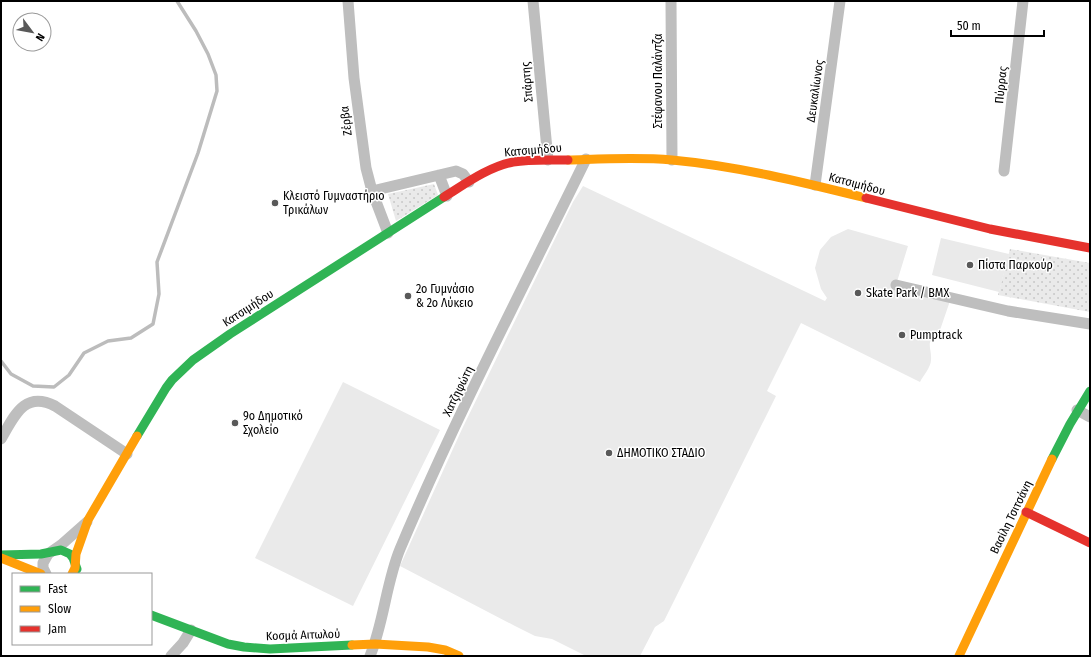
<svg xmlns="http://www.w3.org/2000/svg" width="1091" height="657" font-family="'Fira Sans Condensed',sans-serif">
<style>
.grass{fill:url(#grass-dots)}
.pitch{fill:#eaeaea}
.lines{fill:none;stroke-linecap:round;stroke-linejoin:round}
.stream{stroke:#bcbcbc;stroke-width:3.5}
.street{stroke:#bebebe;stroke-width:11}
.fast{stroke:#30b455;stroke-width:9}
.slow{stroke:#ff9f0a;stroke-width:9}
.jam{stroke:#e5322d;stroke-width:9}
.poi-dot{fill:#595959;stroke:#fff;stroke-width:1.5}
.labels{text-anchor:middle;stroke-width:3;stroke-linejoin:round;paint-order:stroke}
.street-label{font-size:12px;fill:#000;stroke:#fff}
.poi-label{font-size:12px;fill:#000;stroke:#fff;text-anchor:start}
</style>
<defs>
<pattern id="grass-dots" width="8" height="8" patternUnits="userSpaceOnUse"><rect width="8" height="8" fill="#eaeaea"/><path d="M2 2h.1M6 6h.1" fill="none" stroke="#c7c7c7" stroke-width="1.8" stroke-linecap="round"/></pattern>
</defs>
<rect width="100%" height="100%" fill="#fff"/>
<!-- grass -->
<path class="grass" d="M 434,184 L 438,195 L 396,221 L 388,194 Z
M 1010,249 L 1090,263 L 1090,312 L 998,295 Z"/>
<!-- pitch -->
<path class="pitch" d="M 583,186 L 825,301 L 827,298 L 821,289 L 815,268 L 820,250 L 831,237 L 848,229 L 908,246 L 896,285 L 951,298 L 939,333 C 924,342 932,347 931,360 C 931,367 923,376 920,382 L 801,323 L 767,391 L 776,396 L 664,621 L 655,627 L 640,656 L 586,656 L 552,639 L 535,636 L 515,626 L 400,566 L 462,429 L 573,202 Z
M 941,238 L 1009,254 L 999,292 L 932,275 Z
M 343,382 L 440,430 L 353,606 L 255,558 Z"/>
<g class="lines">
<!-- stream -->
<path class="stream" d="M 1,361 L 11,374 L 33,386 L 54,387 L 69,375 L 84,353 L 108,341 L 131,338 L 153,324 L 159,294 L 157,262 L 198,153 L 217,91 L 216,75 L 208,54 L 196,31 L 177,1"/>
<!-- street -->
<path class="street" d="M 348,1 L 354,78 L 366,168 L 372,191 L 388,233
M 533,1 L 548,160
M 671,1 L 672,160
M 1004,171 L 1023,1
M 439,175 L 447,196
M 815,185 L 840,1
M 372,191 L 456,171 L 463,174 L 469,182
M 896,285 L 1008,311 L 1090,324
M 1077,410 L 1090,417
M 1,439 C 14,417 24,390 55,406 L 127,454
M 46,574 L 43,568 L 43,563 L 48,554 L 61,545 L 87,522
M 171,656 L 183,643 L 191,630
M 370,656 C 384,622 386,583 400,549 C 456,416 523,288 586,159"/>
<!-- fast -->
<path class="fast" d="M 137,436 L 166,388 L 172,380 L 193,360 L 230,334 L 444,197
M 1052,459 L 1070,424 L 1090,391
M 1,555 L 41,554 L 61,550 L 70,554 L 73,558 L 77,569
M 151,615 L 228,644 L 244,647 L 270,649 L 352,645"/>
<!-- slow -->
<path class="slow" d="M 568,160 C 603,159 637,157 672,160 C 737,166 802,182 866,198
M 1,558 L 41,574
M 72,574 L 75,568 L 76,554 L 88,520 L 137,436
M 352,645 L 375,644 L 428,647 L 445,650 L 459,656
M 959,656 L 1052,459"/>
<!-- jam -->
<path class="jam" d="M 444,197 C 465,184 488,167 513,162 C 530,159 550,160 568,160
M 866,198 L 990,229 L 1090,248
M 1026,512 L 1090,543"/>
</g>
<!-- markers -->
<g class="poi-dot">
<circle cx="275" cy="203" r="4"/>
<circle cx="970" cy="265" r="4"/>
<circle cx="858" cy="293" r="4"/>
<circle cx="408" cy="296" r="4"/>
<circle cx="902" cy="335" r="4"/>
<circle cx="235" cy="423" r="4"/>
<circle cx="609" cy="453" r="4"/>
</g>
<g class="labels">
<!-- street labels -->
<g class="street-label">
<text transform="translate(658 81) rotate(-90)" y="4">Στέφανου Παλάντζα</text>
<text transform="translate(527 82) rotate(-95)" y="4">Σπάρτης</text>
<text transform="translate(1001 85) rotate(-84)" y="4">Πύρρας</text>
<text transform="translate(815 91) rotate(-82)" y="4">Δευκαλίωνος</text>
<text transform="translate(346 121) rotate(-97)" y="4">Ζέρβα</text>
<text transform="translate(533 150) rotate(-5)" y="4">Κατσιμήδου</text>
<text transform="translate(857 184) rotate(15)" y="4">Κατσιμήδου</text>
<text transform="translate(248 308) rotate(-33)" y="4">Κατσιμήδου</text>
<text transform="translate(458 391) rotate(-64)" y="4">Χατζηφώτη</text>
<text transform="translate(1011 517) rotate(-64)" y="4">Βασίλη Τσιτσάνη</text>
<text transform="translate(303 635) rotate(-2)" y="4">Κοσμά Αιτωλού</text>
</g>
<!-- poi labels -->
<g class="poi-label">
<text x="283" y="200">Κλειστό Γυμναστήριο<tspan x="283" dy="14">Τρικάλων</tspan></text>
<text x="978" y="269">Πίστα Παρκούρ</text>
<text x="416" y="293">2ο Γυμνάσιο<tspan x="416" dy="14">&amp; 2ο Λύκειο</tspan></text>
<text x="866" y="297">Skate Park / BMX</text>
<text x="910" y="339">Pumptrack</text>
<text x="243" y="420">9ο Δημοτικό<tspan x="243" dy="14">Σχολείο</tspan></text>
<text x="617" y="457">ΔΗΜΟΤΙΚΟ ΣΤΑΔΙΟ</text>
</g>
</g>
<!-- border -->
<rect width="1091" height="657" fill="none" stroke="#000000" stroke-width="4"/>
<!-- legend -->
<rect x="12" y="573" width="140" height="72" fill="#ffffff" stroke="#999999"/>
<rect x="20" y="586" width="20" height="6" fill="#30b455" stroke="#999999"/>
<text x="48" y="593" font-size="12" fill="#000000">Fast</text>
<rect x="20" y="606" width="20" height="6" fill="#ff9f0a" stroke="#999999"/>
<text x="48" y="613" font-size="12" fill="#000000">Slow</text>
<rect x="20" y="626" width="20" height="6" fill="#e5322d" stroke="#999999"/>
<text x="48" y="633" font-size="12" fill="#000000">Jam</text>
<!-- north arrow -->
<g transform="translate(32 32) rotate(122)"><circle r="19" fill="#ffffff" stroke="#999999"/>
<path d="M0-3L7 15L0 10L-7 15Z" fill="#595959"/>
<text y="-6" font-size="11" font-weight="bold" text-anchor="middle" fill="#000000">N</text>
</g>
<!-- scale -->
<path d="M951 30v6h93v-6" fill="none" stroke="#000000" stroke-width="2"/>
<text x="957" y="30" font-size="12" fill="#000000" stroke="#ffffff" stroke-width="3" paint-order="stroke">50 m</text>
</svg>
